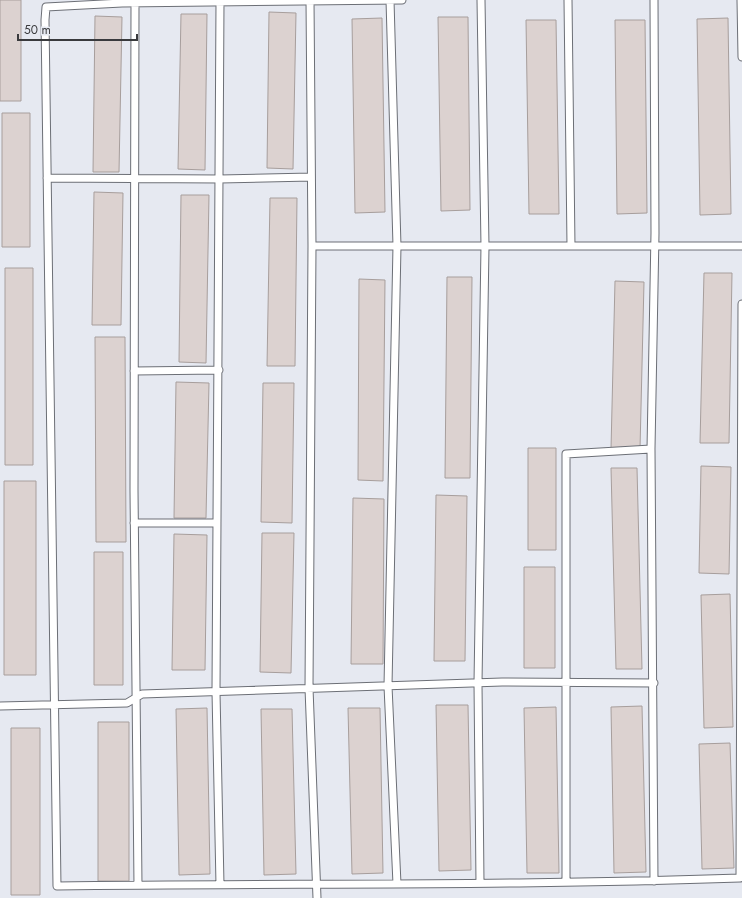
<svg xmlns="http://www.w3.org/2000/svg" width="742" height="898" font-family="Jost,sans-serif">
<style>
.building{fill:#dcd2d0;stroke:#a79e9c}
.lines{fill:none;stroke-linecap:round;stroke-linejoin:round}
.lane-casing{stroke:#6c6f76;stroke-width:9}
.lane{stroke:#fff;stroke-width:7}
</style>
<rect width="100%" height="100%" fill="#e6e9f1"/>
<!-- building -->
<path class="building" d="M 0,0 L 21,0 L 21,101 L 0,101 Z
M 269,12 L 296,13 L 293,169 L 267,168 Z
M 181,14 L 207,14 L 205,170 L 178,169 Z
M 95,16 L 122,17 L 119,172 L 93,172 Z
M 438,17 L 468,17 L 470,210 L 441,211 Z
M 382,18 L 385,212 L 355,213 L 352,19 Z
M 728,18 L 731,214 L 700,215 L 697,19 Z
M 526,20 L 556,20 L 559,214 L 529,214 Z
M 615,20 L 645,20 L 647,213 L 617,214 Z
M 2,113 L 30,113 L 30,247 L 2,247 Z
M 94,192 L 123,193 L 121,325 L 92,325 Z
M 181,195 L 209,195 L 206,363 L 179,362 Z
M 270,198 L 297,198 L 295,366 L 267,366 Z
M 5,268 L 33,268 L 33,465 L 5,465 Z
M 704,273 L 732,273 L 729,443 L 700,443 Z
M 447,277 L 472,277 L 470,478 L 445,478 Z
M 359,279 L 385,280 L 383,481 L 358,480 Z
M 615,281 L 644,282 L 640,449 L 611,449 Z
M 95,337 L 125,337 L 126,542 L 96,542 Z
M 176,382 L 209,383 L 206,518 L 174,518 Z
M 263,383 L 294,383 L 292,523 L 261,522 Z
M 528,448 L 556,448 L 556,550 L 528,550 Z
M 701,466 L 731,467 L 729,574 L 699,573 Z
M 611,468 L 637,468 L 642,669 L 616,669 Z
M 4,481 L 36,481 L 36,675 L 4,675 Z
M 436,495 L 467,496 L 465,661 L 434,661 Z
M 353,498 L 384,499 L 383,664 L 351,664 Z
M 262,533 L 294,533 L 291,673 L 260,672 Z
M 174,534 L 207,535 L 205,670 L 172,670 Z
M 94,552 L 123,552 L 123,685 L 94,685 Z
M 524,567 L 555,567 L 555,668 L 524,668 Z
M 730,594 L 733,727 L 704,728 L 701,595 Z
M 436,705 L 468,705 L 471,870 L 439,871 Z
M 642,706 L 646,872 L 614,873 L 611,707 Z
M 556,707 L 559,873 L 527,873 L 524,708 Z
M 207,708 L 210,874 L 179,875 L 176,709 Z
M 348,708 L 380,708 L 383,873 L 352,874 Z
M 261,709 L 292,709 L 296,874 L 264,875 Z
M 98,722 L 129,722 L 129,881 L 98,881 Z
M 11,728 L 40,728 L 40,895 L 11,895 Z
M 730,743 L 734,868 L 702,869 L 699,744 Z"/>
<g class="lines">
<!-- lane casing -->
<g class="lane-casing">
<path id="lane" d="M 310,0 L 312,246 L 309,688 L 317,898
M 390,0 L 397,246 L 388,686 L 397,884
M 402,0 L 122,3 L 46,7 L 45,20 L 57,886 C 285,883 513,886 740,878 L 742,304
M 568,0 L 571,246
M 741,0 L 742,57
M 220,2 L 216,692 L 220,885
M 135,3 L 134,490 L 138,885
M 47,178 L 220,179 L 311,177
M 312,246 L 742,246
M 134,371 L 219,370
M 134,523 L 217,523
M 0,706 L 127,703 L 142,694 L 502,682 L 654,683
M 654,881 L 651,449 L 655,233 L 654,0
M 566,882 L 566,454 L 651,449
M 480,883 L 478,683 L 485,246 L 481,0"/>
</g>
<!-- lane -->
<use href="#lane" class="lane"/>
</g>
<!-- scale -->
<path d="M18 34v6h119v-6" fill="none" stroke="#393a3d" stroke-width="2"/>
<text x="24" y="34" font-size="12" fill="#393a3d" stroke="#e6e9f1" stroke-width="3" paint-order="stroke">50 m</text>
</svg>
